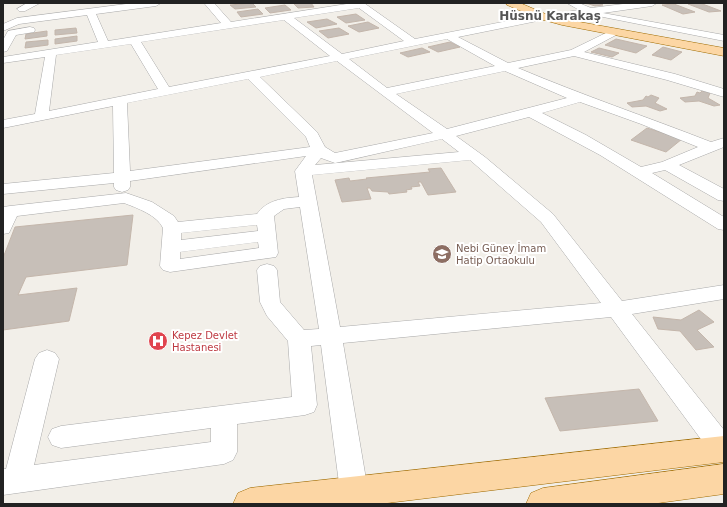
<svg xmlns="http://www.w3.org/2000/svg" width="727" height="507" font-family="'DejaVu Sans',sans-serif">
<style>
.building{fill:#c7bfb8;stroke:#c4b6ab}
.lines{fill:none;stroke-linecap:round;stroke-linejoin:round}
.minor-casing{stroke:#a9a9a9;stroke-width:1}
.major-casing{stroke:#a06b00;stroke-width:1}
.minor{fill:#fff;fill-rule:evenodd}
.major{fill:#fcd6a4;fill-rule:evenodd}
.labels{text-anchor:middle;stroke-width:4;stroke-linejoin:round;paint-order:stroke}
.education-label{font-size:10px;fill:#785e54;stroke:#fff;text-anchor:start}
.health-label{font-size:10px;fill:#be3a42;stroke:#fff;text-anchor:start}
.far-district-label{font-size:12px;font-weight:bold;fill:#555;stroke:#fff}
</style>
<rect width="100%" height="100%" fill="#f2efe9"/>
<!-- building -->
<path class="building" d="M 252,3 L 256,7 L 235,9 L 230,5 Z
M 293,3 L 311,3 L 314,7 L 298,8 Z
M 581,3 L 601,3 L 599,3 L 603,5 L 595,6 L 589,4 Z
M 700,3 L 721,11 L 709,12 L 688,4 Z
M 674,4 L 695,12 L 683,14 L 662,5 Z
M 285,5 L 291,10 L 270,13 L 265,8 Z
M 258,9 L 263,14 L 241,17 L 237,12 Z
M 356,14 L 365,20 L 346,23 L 337,17 Z
M 327,19 L 337,24 L 316,28 L 307,22 Z
M 368,22 L 379,28 L 359,32 L 348,26 Z
M 76,28 L 77,33 L 55,35 L 55,30 Z
M 339,28 L 349,34 L 328,38 L 319,31 Z
M 47,31 L 47,36 L 25,39 L 26,34 Z
M 77,36 L 77,41 L 55,44 L 55,39 Z
M 616,39 L 647,46 L 636,53 L 605,45 Z
M 48,40 L 48,45 L 25,48 L 26,42 Z
M 450,42 L 460,47 L 438,52 L 428,47 Z
M 663,47 L 682,52 L 671,60 L 652,55 Z
M 422,48 L 430,52 L 408,57 L 400,53 Z
M 599,48 L 619,53 L 612,57 L 591,52 Z
M 702,91 L 710,93 L 708,98 L 720,105 L 714,106 L 699,101 L 685,102 L 680,98 L 695,96 L 697,92 L 700,93 Z
M 651,95 L 659,98 L 655,103 L 667,109 L 660,111 L 646,106 L 632,107 L 627,103 L 643,100 L 646,96 L 648,97 Z
M 647,128 L 682,139 L 666,152 L 631,140 Z
M 441,168 L 456,192 L 428,195 L 421,182 L 418,182 L 420,186 L 411,187 L 412,189 L 406,190 L 407,192 L 389,194 L 388,192 L 372,191 L 370,188 L 367,188 L 371,199 L 342,202 L 335,180 L 349,178 L 350,181 L 367,179 L 366,178 L 430,172 L 428,169 Z
M 133,215 L 127,265 L 26,277 L 18,295 L 77,288 L 69,321 L 3,330 L 3,258 L 15,227 Z
M 699,310 L 714,322 L 697,330 L 714,347 L 696,350 L 680,331 L 658,329 L 653,317 L 681,320 Z
M 639,389 L 658,421 L 560,431 L 545,398 Z"/>
<g class="lines">
<!-- minor casing -->
<g class="minor-casing">
<path id="minor" d="M 27,3 L 40,3 L 25,11 L 19,11 L 17,9 Z
M 134,3 L 161,3 L 156,6 L 96,14 L 108,41 L 221,23 L 204,3 L 214,3 L 231,22 L 353,3 L 364,3 L 415,39 L 544,14 L 549,17 L 547,19 L 458,37 L 508,63 L 571,50 L 614,29 L 619,32 L 618,34 L 584,52 L 675,74 L 724,89 L 724,97 L 667,80 L 574,56 L 518,68 C 582,95 647,117 711,142 L 724,138 L 724,147 L 679,165 L 724,189 L 724,201 L 718,200 L 665,170 L 652,173 L 724,217 L 724,230 L 718,229 L 600,155 L 529,117 L 456,136 L 485,157 L 553,214 L 622,301 L 724,285 L 724,299 L 632,314 L 724,430 L 724,460 L 714,457 L 611,317 L 343,343 L 368,491 L 364,500 L 354,504 L 344,500 L 340,491 L 321,345 L 311,346 L 317,405 L 314,412 L 305,415 L 237,424 L 237,452 L 233,460 L 224,464 L 3,495 L 3,469 L 6,469 L 35,359 L 39,353 L 47,350 L 55,353 L 59,359 L 34,465 L 211,442 L 211,428 L 61,448 L 52,445 L 48,437 L 52,429 L 61,426 L 292,397 L 288,341 L 267,316 L 260,302 L 257,270 L 260,266 L 267,264 L 274,266 L 277,270 L 280,302 L 304,330 L 319,329 L 300,207 L 284,209 L 274,216 L 278,253 L 276,257 L 170,272 L 163,270 L 160,266 L 163,228 C 157,215 137,208 124,203 L 17,216 L 9,233 L 3,234 L 3,207 L 10,206 L 126,193 L 152,202 L 174,216 L 178,222 L 257,214 C 267,200 283,198 299,197 L 295,171 L 306,156 L 130,181 L 130,187 L 128,190 L 122,192 L 116,190 L 114,187 L 114,183 L 3,194 L 3,184 L 114,173 L 113,106 L 3,128 L 3,120 L 35,114 L 45,57 L 3,63 L 3,57 L 98,42 L 87,15 L 19,24 L 3,31 L 3,24 L 17,18 ZM 359,8 L 404,41 L 342,54 L 294,18 ZM 284,20 L 330,56 L 169,87 L 141,42 ZM 447,39 L 495,66 L 387,88 L 349,59 ZM 131,44 L 158,89 L 49,111 L 56,55 ZM 337,61 L 433,133 L 335,153 L 325,147 L 317,132 L 260,77 ZM 505,71 L 567,98 L 447,129 L 396,94 ZM 248,79 L 306,137 L 310,147 L 130,171 L 127,103 ZM 580,102 L 641,124 L 698,147 L 662,162 L 641,167 L 586,135 L 542,113 ZM 442,139 L 459,152 L 315,165 L 321,158 L 335,163 ZM 470,160 L 541,222 L 601,303 L 340,327 L 312,175 ZM 257,225 L 258,231 L 181,240 L 181,233 ZM 258,242 L 259,248 L 180,259 L 180,252 Z
M 567,3 L 579,3 L 591,8 L 631,3 L 657,3 L 652,6 L 603,13 L 724,35 L 724,41 L 588,14 L 553,18 L 551,16 L 553,14 L 579,10 Z
M 30,27 L 34,28 L 35,30 L 34,32 L 16,35 L 7,51 L 3,52 L 3,40 L 8,31 Z"/>
</g>
<!-- major casing -->
<g class="major-casing">
<path id="major" d="M 506,3 L 520,3 L 548,15 L 563,19 L 724,48 L 724,56 L 562,25 L 540,19 L 507,5 Z
M 724,436 L 724,462 L 379,504 L 233,504 L 238,493 L 250,488 Z
M 724,464 L 724,494 L 651,504 L 526,504 L 531,493 L 543,488 Z"/>
</g>
<!-- minor -->
<use href="#minor" class="minor"/>
<!-- major -->
<use href="#major" class="major"/>
</g>
<!-- icons -->
<defs>
<g id="school-disc" transform="scale(1)"><circle r="9.5" fill="#8d6e63" stroke="#fff"/><path d="M0-5L7-2L0 1L-7-2ZM-4 1L0 2.5L4 1V4Q0 6-4 4Z" fill="#fff"/></g>
<g id="hospital-disc" transform="scale(1)"><circle r="9.5" fill="#e0444e" stroke="#fff"/><path d="M-5-5h3v3.5h4V-5h3V5h-3V1.5h-4V5h-3Z" fill="#fff"/></g>
</defs>
<g fill-rule="evenodd">
<use href="#school-disc" x="442" y="254"/>
<use href="#hospital-disc" x="158" y="341"/>
</g>
<g class="labels">
<!-- education labels -->
<g class="education-label">
<text x="456" y="252">Nebi Güney İmam<tspan x="456" dy="12">Hatip Ortaokulu</tspan></text>
</g>
<!-- health labels -->
<g class="health-label">
<text x="172" y="339">Kepez Devlet<tspan x="172" dy="12">Hastanesi</tspan></text>
</g>
<!-- far-district labels -->
<g class="far-district-label">
<text x="550" y="20">Hüsnü Karakaş</text>
</g>
</g>
<!-- border -->
<rect width="727" height="507" fill="none" stroke="#222222" stroke-width="8"/>
</svg>
